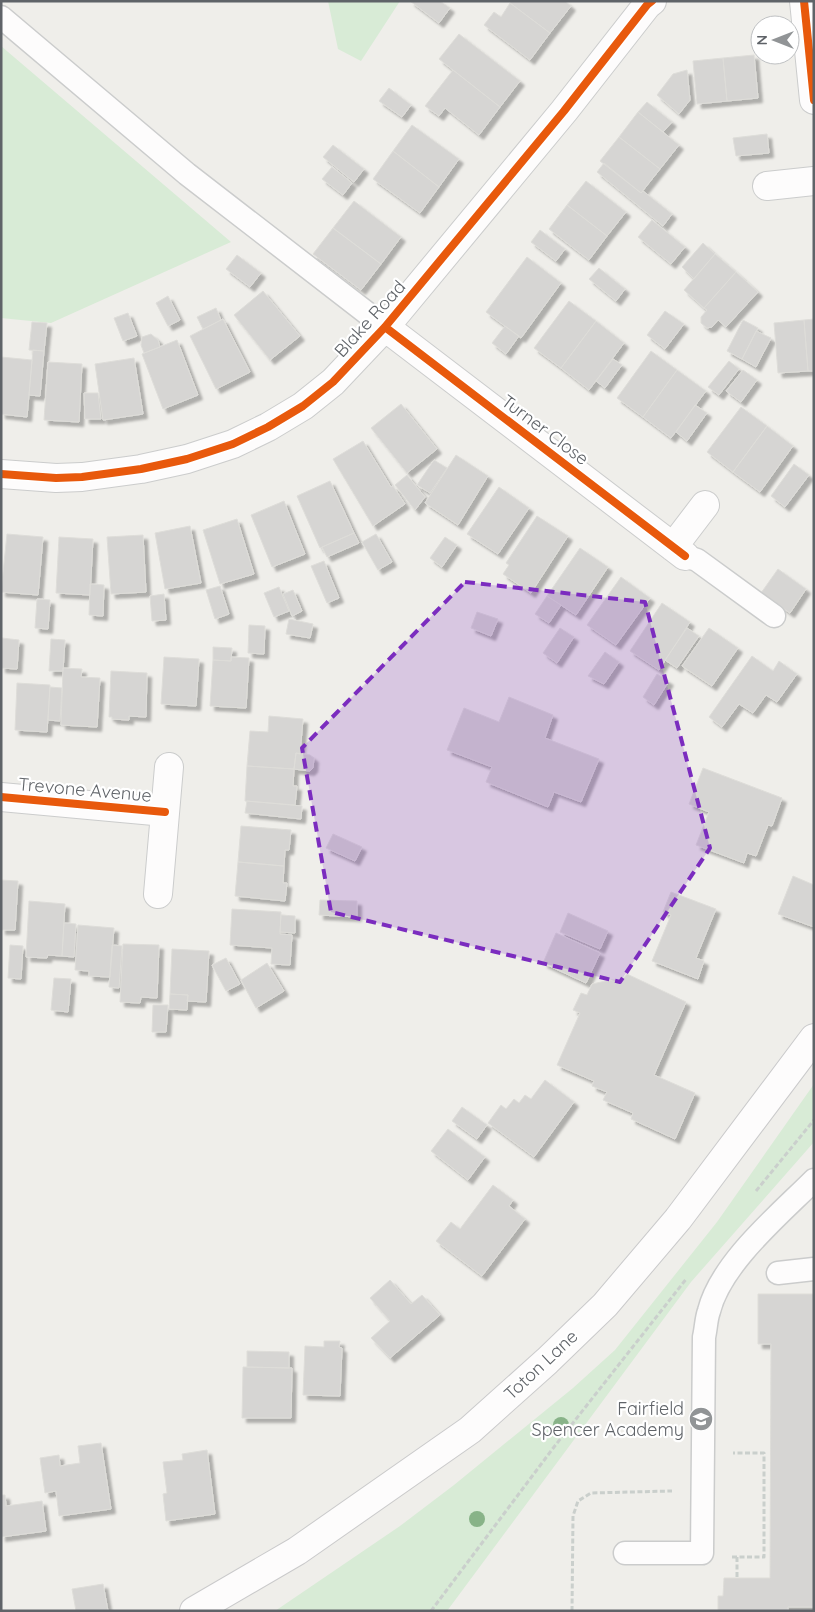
<svg xmlns="http://www.w3.org/2000/svg" width="815" height="1612" font-family="Quicksand,sans-serif">
<style>
.green{fill:#d8ebd6}
.building{fill:#d6d5d3;stroke:#deddd9;filter:url(#shadow)}
.lines{fill:none;stroke-linecap:round;stroke-linejoin:round}
.service-casing{stroke:#cbcccc;stroke-width:25}
.minor-casing{stroke:#cbcccc;stroke-width:30}
.secondary-casing{stroke:#cacacb;stroke-width:30}
.path{stroke:#cacfcc;stroke-width:3;stroke-dasharray:5 2.5;stroke-linecap:butt}
.service{stroke:#fdfcfc;stroke-width:22}
.minor{stroke:#fdfcfc;stroke-width:28}
.secondary{stroke:#fdfcfc;stroke-width:28}
.cycleway-casing{stroke:#fff;stroke-width:11}
.cycleway{stroke:#e8590c;stroke-width:8}
.tree{fill:#88b388}
.marked{fill:#7b2cbf;fill-opacity:0.2;stroke:#7b2cbf;stroke-width:4;stroke-dasharray:10 6;stroke-linejoin:round}
.labels{text-anchor:middle;stroke-width:4.5;stroke-linejoin:round;paint-order:stroke}
.street-label{font-size:18px;fill:#5f6368;stroke:#fff}
.poi-label{font-size:18px;fill:#5f6368;stroke:#fff;text-anchor:end}
</style>
<defs>
<filter id="shadow"><feDropShadow dx="4.5" dy="4.5" stdDeviation="1" flood-color="#0004"/></filter>
</defs>
<rect width="100%" height="100%" fill="#efeeea"/>
<!-- green -->
<path class="green" d="M 328,1 L 400,1 L 361,61 L 338,49 Z
M 1,46 L 231,242 L 51,323 L 1,318 Z
M 814,1084 L 814,1142 L 691,1282 L 447,1611 L 275,1611 L 400,1526 L 454,1485 L 573,1388 L 615,1350 L 717,1222 Z"/>
<!-- building -->
<path class="building" d="M 410,1 L 440,1 L 450,8 L 439,23 Z
M 512,1 L 565,1 L 571,6 L 550,33 L 510,3 Z
M 510,3 L 550,33 L 530,60 L 484,25 L 494,12 L 501,17 Z
M 459,34 L 520,81 L 500,107 L 439,59 Z
M 754,55 L 758,98 L 727,101 L 723,58 Z
M 723,58 L 727,101 L 697,104 L 693,61 Z
M 453,70 L 500,107 L 479,135 L 445,108 L 439,116 L 425,106 Z
M 687,70 L 690,100 L 679,114 L 657,95 L 673,74 Z
M 389,88 L 411,105 L 402,117 L 379,101 Z
M 647,102 L 672,122 L 663,132 L 638,112 Z
M 638,112 L 679,145 L 660,169 L 619,137 Z
M 412,125 L 459,159 L 439,187 L 393,151 Z
M 767,134 L 769,153 L 736,156 L 733,138 Z
M 619,137 L 660,169 L 641,193 L 600,161 Z
M 333,145 L 364,169 L 354,182 L 323,157 Z
M 393,151 L 439,187 L 420,213 L 373,179 Z
M 604,163 L 641,193 L 643,191 L 672,214 L 663,226 L 597,172 Z
M 332,167 L 352,183 L 343,195 L 322,179 Z
M 586,181 L 626,212 L 607,236 L 567,205 Z
M 354,201 L 401,237 L 381,264 L 333,228 Z
M 567,205 L 607,236 L 589,260 L 549,229 Z
M 652,220 L 685,247 L 671,264 L 638,237 Z
M 333,228 L 381,264 L 361,290 L 313,254 Z
M 540,230 L 565,249 L 556,261 L 531,242 Z
M 703,243 L 715,254 L 694,279 L 682,267 Z
M 715,254 L 736,272 L 704,308 L 684,290 Z
M 237,255 L 261,273 L 250,287 L 226,269 Z
M 527,257 L 561,283 L 521,338 L 486,312 Z
M 599,268 L 625,289 L 616,301 L 589,279 Z
M 736,272 L 758,292 L 726,327 L 718,320 L 712,327 L 707,328 L 701,323 L 701,317 L 707,310 L 704,308 Z
M 263,291 L 300,336 L 270,360 L 234,315 Z
M 168,296 L 180,320 L 168,326 L 156,303 Z
M 569,301 L 596,321 L 561,368 L 534,348 Z
M 216,308 L 221,320 L 203,329 L 197,317 Z
M 665,311 L 684,324 L 665,349 L 647,335 Z
M 128,313 L 137,336 L 123,341 L 114,318 Z
M 223,319 L 250,372 L 216,389 L 190,336 Z
M 814,319 L 814,371 L 808,371 L 804,320 Z
M 743,320 L 758,328 L 742,359 L 727,351 Z
M 804,320 L 808,371 L 778,373 L 774,323 Z
M 596,321 L 624,343 L 589,390 L 561,368 Z
M 32,322 L 47,323 L 44,351 L 29,350 Z
M 505,326 L 519,336 L 506,354 L 492,343 Z
M 756,331 L 771,338 L 756,367 L 742,359 Z
M 151,334 L 158,340 L 160,347 L 144,353 L 141,345 L 142,337 Z
M 177,340 L 198,395 L 163,409 L 142,354 Z
M 33,350 L 44,351 L 40,396 L 29,395 Z
M 651,351 L 677,370 L 643,417 L 617,398 Z
M 1,357 L 32,360 L 27,417 L 1,414 Z
M 134,358 L 143,414 L 103,420 L 95,364 Z
M 613,359 L 622,365 L 605,388 L 596,381 Z
M 729,361 L 739,369 L 719,395 L 708,387 Z
M 48,362 L 82,364 L 79,422 L 44,420 Z
M 677,370 L 706,391 L 671,438 L 643,417 Z
M 743,370 L 757,380 L 741,402 L 726,391 Z
M 84,393 L 98,393 L 101,419 L 85,419 Z
M 401,404 L 437,449 L 407,473 L 371,428 Z
M 695,405 L 707,413 L 687,441 L 676,432 Z
M 741,407 L 767,426 L 733,472 L 707,452 Z
M 767,426 L 793,446 L 760,492 L 733,472 Z
M 363,441 L 391,487 L 393,486 L 405,504 L 373,526 L 333,459 Z
M 456,455 L 488,476 L 458,525 L 425,503 Z
M 434,460 L 447,468 L 430,493 L 417,485 Z
M 794,464 L 809,475 L 785,507 L 771,496 Z
M 407,475 L 425,497 L 415,510 L 395,485 Z
M 330,481 L 354,533 L 320,548 L 297,496 Z
M 499,487 L 529,508 L 498,554 L 467,534 Z
M 284,501 L 305,554 L 272,567 L 251,515 Z
M 537,516 L 568,536 L 531,593 L 503,574 L 509,565 L 506,563 Z
M 237,519 L 254,574 L 220,584 L 203,530 Z
M 190,526 L 201,583 L 165,589 L 155,533 Z
M 354,533 L 359,543 L 327,557 L 322,547 Z
M 7,534 L 43,537 L 38,595 L 1,592 Z
M 376,534 L 392,562 L 378,570 L 362,542 Z
M 143,535 L 146,592 L 111,594 L 107,537 Z
M 59,537 L 93,539 L 90,595 L 56,593 Z
M 445,537 L 457,545 L 442,567 L 430,558 Z
M 580,548 L 608,567 L 576,615 L 547,596 Z
M 324,561 L 339,598 L 327,603 L 311,566 Z
M 778,569 L 806,589 L 790,613 L 761,593 Z
M 621,577 L 650,598 L 616,645 L 587,625 Z
M 90,584 L 104,585 L 103,616 L 89,615 Z
M 220,586 L 229,614 L 215,619 L 206,590 Z
M 279,587 L 289,611 L 274,617 L 264,593 Z
M 293,590 L 302,611 L 292,616 L 283,594 Z
M 164,594 L 166,620 L 152,621 L 150,596 Z
M 547,596 L 561,605 L 549,623 L 535,614 Z
M 37,599 L 50,600 L 48,629 L 35,628 Z
M 662,603 L 690,622 L 659,670 L 630,651 Z
M 477,612 L 498,619 L 491,636 L 471,628 Z
M 289,619 L 313,624 L 310,638 L 286,634 Z
M 249,625 L 265,626 L 264,654 L 248,653 Z
M 560,628 L 574,637 L 557,663 L 543,653 Z
M 687,628 L 699,636 L 677,668 L 665,660 Z
M 709,628 L 738,648 L 712,686 L 682,666 Z
M 2,638 L 19,640 L 17,669 L 1,668 Z
M 51,639 L 65,640 L 63,671 L 49,671 Z
M 213,647 L 232,648 L 231,661 L 213,660 Z
M 605,652 L 619,662 L 604,684 L 588,676 Z
M 752,656 L 773,671 L 779,661 L 797,674 L 777,702 L 766,695 L 753,713 L 739,704 L 722,727 L 709,717 Z
M 164,657 L 199,659 L 196,706 L 161,704 Z
M 231,657 L 249,658 L 246,708 L 210,706 L 213,660 L 231,661 Z
M 63,668 L 82,669 L 81,677 L 100,678 L 97,727 L 61,725 Z
M 111,671 L 147,673 L 146,717 L 129,716 L 129,720 L 112,719 L 112,717 L 109,717 Z
M 657,674 L 669,681 L 654,705 L 643,697 Z
M 17,683 L 50,685 L 47,732 L 15,730 Z
M 50,687 L 62,688 L 60,721 L 48,720 Z
M 509,697 L 553,715 L 545,738 L 599,759 L 581,802 L 554,792 L 548,807 L 486,782 L 492,767 L 447,750 L 464,708 L 499,722 Z
M 269,716 L 303,719 L 300,754 L 296,753 L 294,769 L 247,766 L 250,731 L 268,732 Z
M 296,753 L 310,755 L 314,758 L 313,768 L 310,771 L 294,769 Z
M 247,766 L 294,769 L 293,786 L 297,786 L 295,805 L 245,801 Z
M 703,768 L 782,798 L 772,826 L 768,825 L 756,856 L 747,853 L 744,863 L 696,845 L 709,812 L 689,804 Z
M 247,801 L 302,806 L 301,819 L 245,813 Z
M 241,826 L 291,830 L 289,850 L 285,850 L 284,866 L 238,862 Z
M 333,834 L 362,847 L 355,861 L 326,848 Z
M 238,862 L 284,866 L 283,883 L 287,883 L 285,901 L 235,896 Z
M 793,876 L 814,885 L 814,927 L 778,914 Z
M 1,880 L 18,881 L 15,930 L 1,930 Z
M 671,892 L 716,909 L 696,958 L 704,961 L 698,979 L 652,961 L 671,915 L 663,912 Z
M 320,900 L 357,901 L 357,917 L 319,915 Z
M 29,901 L 65,904 L 62,956 L 48,955 L 47,958 L 26,957 Z
M 232,909 L 281,912 L 280,934 L 292,935 L 290,965 L 271,964 L 272,948 L 230,945 Z
M 568,913 L 608,931 L 600,949 L 560,932 Z
M 281,915 L 295,916 L 295,933 L 280,932 Z
M 64,923 L 76,924 L 74,957 L 62,956 Z
M 78,925 L 114,928 L 110,977 L 89,976 L 89,971 L 75,970 Z
M 556,933 L 600,953 L 586,983 L 543,963 Z
M 123,944 L 159,945 L 157,998 L 141,997 L 140,1003 L 120,1002 Z
M 10,945 L 23,946 L 21,979 L 8,978 Z
M 112,945 L 122,946 L 119,988 L 109,987 Z
M 172,949 L 209,951 L 206,1002 L 187,1001 L 188,995 L 170,994 Z
M 226,958 L 240,984 L 226,991 L 212,965 Z
M 267,963 L 284,991 L 256,1008 L 241,980 Z
M 627,974 L 686,1002 L 654,1075 L 695,1093 L 675,1139 L 631,1119 L 633,1113 L 603,1100 L 607,1092 L 592,1086 L 594,1081 L 557,1065 L 580,1013 L 573,1010 L 581,993 L 587,995 L 592,984 L 610,980 L 622,980 Z
M 54,978 L 71,979 L 68,1012 L 51,1010 Z
M 170,994 L 188,995 L 187,1010 L 169,1009 Z
M 153,1005 L 168,1005 L 166,1032 L 152,1032 Z
M 545,1080 L 574,1102 L 534,1157 L 488,1123 L 501,1105 L 506,1109 L 514,1099 L 519,1103 L 525,1095 L 531,1099 Z
M 462,1107 L 487,1125 L 477,1139 L 452,1121 Z
M 448,1129 L 485,1157 L 468,1180 L 431,1151 Z
M 493,1185 L 513,1200 L 509,1206 L 525,1219 L 482,1276 L 436,1241 L 451,1222 L 460,1229 Z
M 390,1280 L 411,1304 L 422,1295 L 440,1315 L 390,1358 L 371,1338 L 390,1321 L 370,1298 Z
M 758,1294 L 814,1294 L 814,1607 L 788,1607 L 788,1611 L 718,1611 L 718,1596 L 723,1596 L 724,1578 L 770,1578 L 771,1344 L 758,1344 Z
M 324,1341 L 340,1341 L 339,1347 L 342,1348 L 340,1396 L 303,1395 L 305,1346 L 324,1347 Z
M 247,1351 L 289,1352 L 289,1368 L 247,1367 Z
M 243,1367 L 292,1368 L 291,1418 L 242,1418 Z
M 101,1443 L 111,1509 L 59,1516 L 56,1491 L 45,1493 L 40,1458 L 59,1455 L 60,1466 L 80,1463 L 78,1446 Z
M 207,1450 L 215,1514 L 166,1521 L 163,1494 L 167,1493 L 163,1462 L 183,1460 L 182,1454 Z
M 1,1495 L 5,1495 L 6,1506 L 42,1501 L 46,1531 L 1,1537 Z
M 103,1584 L 108,1611 L 76,1611 L 72,1589 Z"/>
<g class="lines">
<!-- service casing -->
<g class="service-casing">
<path id="service" d="M 1,17 L 187,174 L 385,327
M 685,556 L 697,560 L 774,616
M 778,1273 L 814,1269
M 625,1553 L 702,1553 L 704,1337 C 706,1329 706,1319 709,1311 C 721,1263 779,1215 814,1180"/>
</g>
<!-- minor casing -->
<g class="minor-casing">
<path id="minor" d="M 804,1 L 814,100
M 767,186 L 814,181
M 385,327 L 685,556
M 1,474 L 56,478 L 82,477 L 141,469 L 187,459 L 233,444 L 268,427 L 303,406 L 333,382 L 385,327 L 564,111 L 647,5 L 652,1
M 673,547 L 705,505
M 1,797 L 165,812
M 158,894 L 169,767"/>
</g>
<!-- secondary casing -->
<g class="secondary-casing">
<path id="secondary" d="M 194,1611 L 297,1551 L 470,1430 L 547,1361 L 605,1305 L 678,1219 L 814,1038"/>
</g>
<!-- path -->
<path class="path" d="M 756,1191 L 814,1120
M 732,1557 L 764,1557 L 764,1453 L 733,1453
M 737,1557 L 737,1578
M 431,1611 L 554,1447 L 687,1278
M 572,1611 L 573,1516 L 578,1501 L 591,1493 L 672,1491"/>
<!-- service -->
<use href="#service" class="service"/>
<!-- minor -->
<use href="#minor" class="minor"/>
<!-- secondary -->
<use href="#secondary" class="secondary"/>
<!-- cycleway casing -->
<g class="cycleway-casing">
<path id="cycleway" d="M 804,1 L 814,100
M 385,327 L 685,556
M 1,474 L 56,478 L 82,477 L 141,469 L 187,459 L 233,444 L 268,427 L 303,406 L 333,382 L 385,327 L 564,111 L 647,5 L 652,1
M 1,797 L 165,812"/>
</g>
<!-- cycleway -->
<use href="#cycleway" class="cycleway"/>
</g>
<!-- trees -->
<g class="tree">
<circle cx="561" cy="1425" r="8"/>
<circle cx="477" cy="1519" r="8"/>
</g>
<!-- marked area -->
<path class="marked" d="M 465,582 L 645,602 L 710,848 L 620,982 L 331,912 L 302,748 Z"/>
<!-- icons -->
<defs>
<g id="school-disc" transform="scale(1.25)"><circle r="9.5" fill="#919496" stroke="#fff"/><path d="M0-5L7-2L0 1L-7-2ZM-4 1L0 2.5L4 1V4Q0 6-4 4Z" fill="#fff"/></g>
</defs>
<g fill-rule="evenodd">
<use href="#school-disc" x="701" y="1419"/>
</g>
<g class="labels">
<!-- street labels -->
<g class="street-label">
<text transform="translate(370 319) rotate(-48)" y="6">Blake Road</text>
<text transform="translate(545 430) rotate(37)" y="6">Turner Close</text>
<text transform="translate(85 790) rotate(5)" y="6">Trevone Avenue</text>
<text transform="translate(541 1365) rotate(-43)" y="6">Toton Lane</text>
</g>
<!-- poi labels -->
<g class="poi-label">
<text x="684" y="1415">Fairfield<tspan x="684" dy="21">Spencer Academy</tspan></text>
</g>
</g>
<!-- border -->
<rect width="815" height="1612" fill="none" stroke="#5f6368" stroke-width="5"/>
<!-- north arrow -->
<g transform="translate(775 40) rotate(270)"><circle r="24" fill="#ffffff" stroke="#bfc1c3"/>
<path d="M0-4L9 19L0 12L-9 19Z" fill="#919496"/>
<text y="-8" font-size="14" font-weight="bold" text-anchor="middle" fill="#5f6368">N</text>
</g>
</svg>
